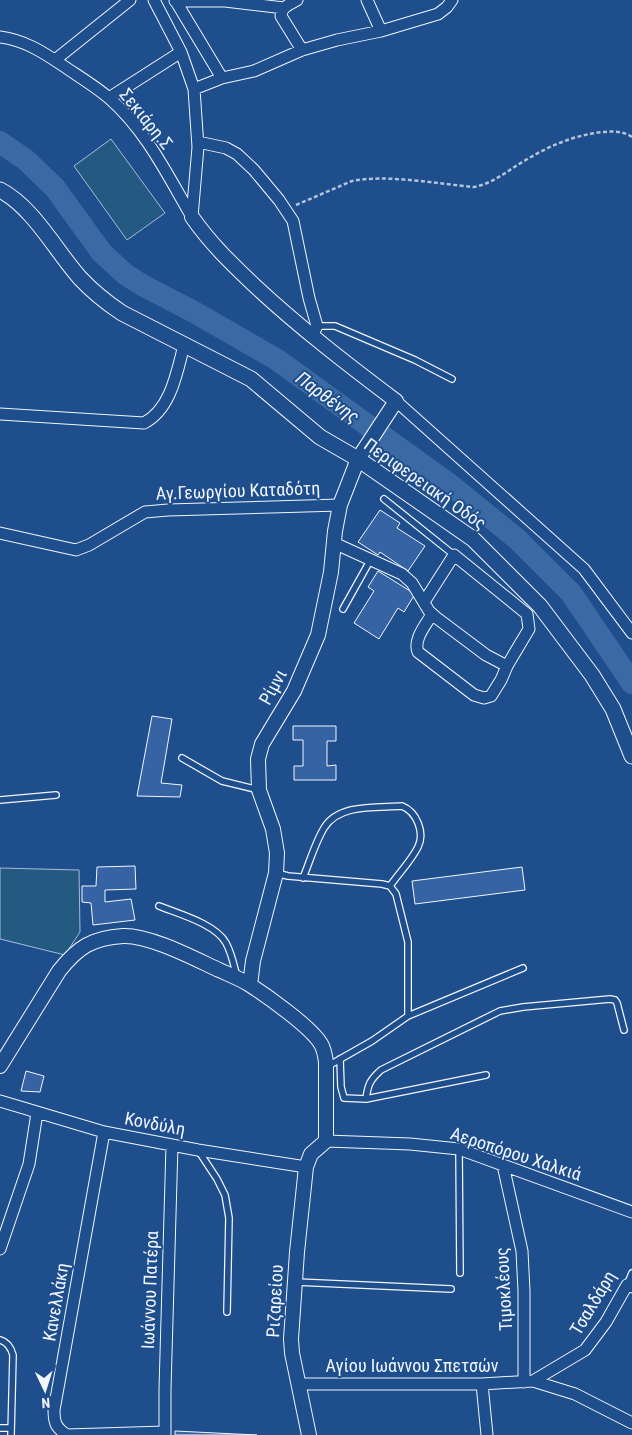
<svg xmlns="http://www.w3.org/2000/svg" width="632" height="1435" font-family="'Roboto Condensed',sans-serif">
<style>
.green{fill:#245a82;stroke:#a8bbd7}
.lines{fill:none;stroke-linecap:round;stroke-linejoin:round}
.river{stroke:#3b69a3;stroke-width:22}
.building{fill:#3563a3;stroke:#f2f6ff}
.service-casing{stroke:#f2f6ff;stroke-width:8}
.minor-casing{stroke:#f2f6ff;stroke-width:13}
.tertiary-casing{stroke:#f2f6ff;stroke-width:16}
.secondary-casing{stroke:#f2f6ff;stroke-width:17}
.path{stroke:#b3c4dc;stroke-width:2.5;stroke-dasharray:4 2.5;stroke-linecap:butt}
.service{stroke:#1f4e8c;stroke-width:5.5}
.minor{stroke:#1f4e8c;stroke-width:11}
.tertiary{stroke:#1f4e8c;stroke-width:14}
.secondary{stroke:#1f4e8c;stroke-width:15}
.labels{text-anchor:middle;stroke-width:4;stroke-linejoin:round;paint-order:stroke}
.street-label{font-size:18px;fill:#f2f6ff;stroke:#1f4e8c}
.water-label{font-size:19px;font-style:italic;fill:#f2f6ff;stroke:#1f4e8c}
</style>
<rect width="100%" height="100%" fill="#1f4e8c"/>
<!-- green -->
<path class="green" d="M 111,139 L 165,213 L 127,240 L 74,166 Z
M 0,868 L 79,870 L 80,932 L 65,955 L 0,939 Z"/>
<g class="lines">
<!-- river -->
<path class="river" d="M 0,142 L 26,160 L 55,188 L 102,253 L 125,274 L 142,285 L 194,312 L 276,359 L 453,487 L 517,539 L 571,593 L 632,683"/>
</g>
<!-- building -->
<path class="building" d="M 380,510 L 400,523 L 397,528 L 425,546 L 408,571 L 380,552 L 378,555 L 358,542 Z
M 378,571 L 415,594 L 404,612 L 398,608 L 379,639 L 354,623 L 374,591 L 368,587 Z
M 152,716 L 172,719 L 161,783 L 182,785 L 180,797 L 137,796 Z
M 293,726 L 336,726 L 336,741 L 327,741 L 327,766 L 336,765 L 336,780 L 294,780 L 294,766 L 303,766 L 303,740 L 293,740 Z
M 135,866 L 136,889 L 105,890 L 105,902 L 131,899 L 135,920 L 93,925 L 91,903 L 82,902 L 82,886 L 96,886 L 97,867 Z
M 522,867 L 525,890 L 415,904 L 412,881 Z
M 26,1071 L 44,1076 L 40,1092 L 21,1091 Z
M 175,1431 L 257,1435 L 175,1435 Z"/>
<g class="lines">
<!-- service casing -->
<g class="service-casing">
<path id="service" d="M 317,326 L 335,326 L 415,360 L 452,379
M 384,499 L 454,555
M 343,609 L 371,559
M 182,758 L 222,781 L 259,790
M 0,800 L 56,795
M 276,873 L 288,876 L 382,884 L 390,886 L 396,894 L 408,942 L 408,1016 L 372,1041 L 328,1066
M 303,878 C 310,861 315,843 324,828 C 339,803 378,808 402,806 C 417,812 425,833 418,847 C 411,861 399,873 390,886
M 159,906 C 179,914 216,924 226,943 C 232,954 234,966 237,977
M 408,1016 L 523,968
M 340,1059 L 341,1087 L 344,1098 L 366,1099 C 368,1084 370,1080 381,1070 L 500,1011 L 523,1007 L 610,999 L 615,1000 L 617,1003 L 624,1030
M 366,1099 L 486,1075
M 459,1149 L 460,1273
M 198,1150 L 217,1179 L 225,1195 L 229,1218 L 227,1312
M 296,1282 L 451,1289
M 627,1285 L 632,1273
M 0,1340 C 8,1342 11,1348 13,1355 L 11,1435
M 0,1428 L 11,1428"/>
</g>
<!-- minor casing -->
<g class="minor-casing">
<path id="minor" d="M 154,0 L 181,52 L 194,89 L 198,147 L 192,217
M 175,0 L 222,78
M 297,0 C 290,4 281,7 281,16 L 302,50
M 367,0 L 381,31
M 175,1 L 225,1 L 284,8
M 0,37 C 24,40 43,52 62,65 C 78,76 95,86 109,98 C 146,130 168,176 192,217
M 55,60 L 130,0
M 194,89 L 222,78 L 254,71 L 302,50 L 337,40 L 381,31 L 438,14 L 447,7 L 452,0
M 109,98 L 181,52
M 198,142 L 226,148 L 237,154 L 254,170 L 279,200 L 293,221 L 309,298 L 317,326 L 312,336
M 396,401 L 584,569 L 632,633
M 0,414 L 144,423 C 171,409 177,372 184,345
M 0,533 L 76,550 L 89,545 L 145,512 L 168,510 L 340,505
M 334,543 L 402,574 L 412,583 L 429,611 L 438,619 L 486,655 L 507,666 L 501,680 L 491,696 L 484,698 L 474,695 L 418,652 C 413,639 426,625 432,614
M 424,602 L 454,555 L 527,614 L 529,629 L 507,666
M 0,1101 L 104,1132 L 198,1150 L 306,1167
M 104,1132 L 54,1410 C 54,1423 56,1428 67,1435 L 165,1432
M 326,1141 L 410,1144 L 459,1149 L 632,1212
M 503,1165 L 522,1251 L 524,1291 L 524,1382
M 0,1249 L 29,1164 L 37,1113
M 533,1381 L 585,1350 L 606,1322 L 627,1285 L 632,1287
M 299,1384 L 482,1384 L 533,1381 L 575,1394 L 632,1423
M 482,1384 L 487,1435
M 165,1435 L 165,1389 L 172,1145"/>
</g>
<!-- tertiary casing -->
<g class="tertiary-casing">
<path id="tertiary" d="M 192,217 C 210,243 231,263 254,285 C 299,327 347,364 396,401 L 358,459 L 340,505 L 335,531 L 331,572 L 318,635 L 294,691 L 262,744 L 258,759 L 259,790 L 273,829 L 277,853 L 276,873 L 253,961 L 250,985
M 0,1066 L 59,971 C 78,947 92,938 123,936 C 150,935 195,959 219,970 C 230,975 241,979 250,985 C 267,996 311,1027 321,1044 C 324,1049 325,1055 326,1062 L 326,1141 L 311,1154 L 306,1167 L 297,1252 L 291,1339 L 292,1353 L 309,1435"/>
</g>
<!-- secondary casing -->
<g class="secondary-casing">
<path id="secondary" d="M 0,190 C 33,207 56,251 80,278 C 93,292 107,303 122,313 L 251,379 L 320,437 L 358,459 L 473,539 L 540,606 L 592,675 L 613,709 L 632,756"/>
</g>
<!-- path -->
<path class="path" d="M 296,205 L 352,181 C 387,174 437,184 474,187 C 494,183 507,171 524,161 C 549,146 574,135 603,132 C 613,131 623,131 632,137"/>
<!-- service -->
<use href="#service" class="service"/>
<!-- minor -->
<use href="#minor" class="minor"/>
<!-- tertiary -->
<use href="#tertiary" class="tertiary"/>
<!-- secondary -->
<use href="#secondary" class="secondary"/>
</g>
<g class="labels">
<!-- street labels -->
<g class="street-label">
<text transform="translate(146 119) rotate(51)" y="6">Σεκιάρη.Σ</text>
<text transform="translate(425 484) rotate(35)" y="6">Περιφερειακή Οδός</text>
<text transform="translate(238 491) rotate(-2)" y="6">Αγ.Γεωργίου Καταδότη</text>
<text transform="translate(273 687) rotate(-61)" y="6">Ρίμνι</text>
<text transform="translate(155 1124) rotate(11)" y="6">Κονδύλη</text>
<text transform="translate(516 1154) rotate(18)" y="6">Αεροπόρου Χαλκιά</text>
<text transform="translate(504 1289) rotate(-93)" y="6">Τιμοκλέους</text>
<text transform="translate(150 1290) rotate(-88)" y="6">Ιωάννου Πατέρα</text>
<text transform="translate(275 1301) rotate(-87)" y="6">Ριζαρείου</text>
<text transform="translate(56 1302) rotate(-80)" y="6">Κανελλάκη</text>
<text transform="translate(593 1303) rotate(-59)" y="6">Τσαλδάρη</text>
<text x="412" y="1372">Αγίου Ιωάννου Σπετσών</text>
</g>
<!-- water labels -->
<g class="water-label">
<text transform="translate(328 397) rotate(36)" y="7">Παρθένης</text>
</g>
</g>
<!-- north arrow -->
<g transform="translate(45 1390) rotate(176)" stroke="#1f4e8c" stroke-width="4" paint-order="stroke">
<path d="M0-4L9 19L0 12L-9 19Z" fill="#f2f6ff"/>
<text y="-8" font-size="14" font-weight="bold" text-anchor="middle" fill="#f2f6ff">N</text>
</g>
</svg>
